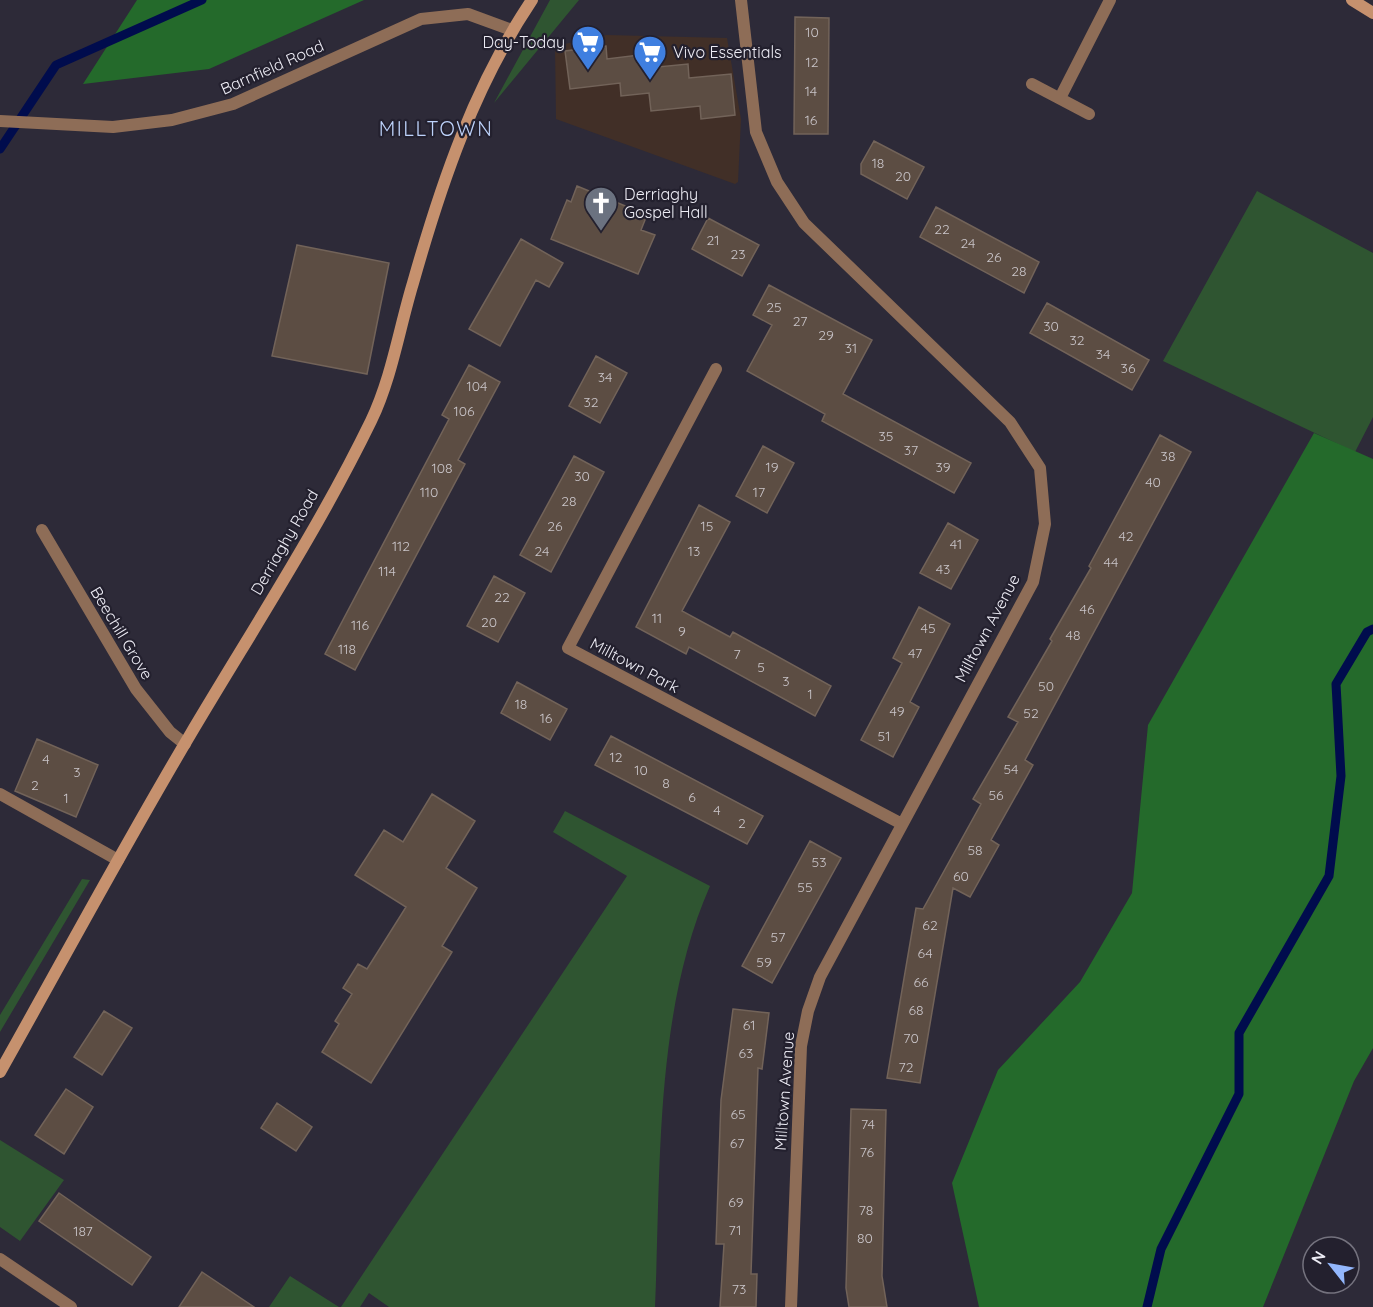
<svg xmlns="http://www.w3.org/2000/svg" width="1373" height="1307" font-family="Quicksand,sans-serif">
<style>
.commercial{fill:#412f27}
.green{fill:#2f5531}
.forest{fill:#246a2b}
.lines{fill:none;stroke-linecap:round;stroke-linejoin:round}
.stream{stroke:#000c4d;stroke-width:9}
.building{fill:#5c4d43;stroke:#726359;stroke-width:1.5}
.street{stroke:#8e6d57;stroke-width:12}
.secondary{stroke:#c6916e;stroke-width:12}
.labels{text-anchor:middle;stroke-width:4.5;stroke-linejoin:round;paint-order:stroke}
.number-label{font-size:14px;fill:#c9c4c8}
.poi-label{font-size:16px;fill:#edecf5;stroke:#23202e;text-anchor:start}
.street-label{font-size:16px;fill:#edecf5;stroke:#23202e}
.quarter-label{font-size:20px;letter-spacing:1.5px;fill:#bdd2fa;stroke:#23202e}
</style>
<rect width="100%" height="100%" fill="#2d2a38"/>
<!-- commercial -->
<path class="commercial" d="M 607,35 L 727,38 L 741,119 L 738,182 L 735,184 L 556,119 L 555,46 Z"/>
<!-- green -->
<path class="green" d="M 550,0 L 579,0 L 494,103 Z
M 1257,191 L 1373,253 L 1373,417 L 1355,452 L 1163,361 Z
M 565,811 L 710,886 C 654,1013 661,1170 655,1307 L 389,1307 L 369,1293 L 360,1307 L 341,1307 L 627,876 L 553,832 Z
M 82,879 L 90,880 L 0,1032 L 0,1015 Z
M 0,1140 L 64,1180 L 20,1241 L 0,1227 Z
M 290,1276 L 339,1307 L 269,1307 Z"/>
<!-- forest -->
<path class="forest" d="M 137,0 L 364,0 L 209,69 L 83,84 Z
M 1314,433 L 1373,459 L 1373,1048 L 1354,1081 L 1263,1307 L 979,1307 L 952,1183 L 998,1070 L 1080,982 L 1132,893 L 1148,725 Z"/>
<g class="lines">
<!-- stream -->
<path class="stream" d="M 0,149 L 56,65 L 202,0
M 1147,1307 L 1161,1249 L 1239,1094 L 1239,1033 L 1329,876 L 1341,776 L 1336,684 L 1367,632 L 1373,629"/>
</g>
<!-- building -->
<path class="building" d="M 795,17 L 829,18 L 828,134 L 794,134 Z
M 606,46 L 607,59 L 647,54 L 648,68 L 688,64 L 689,78 L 731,74 L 735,115 L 701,119 L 700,106 L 651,111 L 649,93 L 621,96 L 620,83 L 570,89 L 565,51 Z
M 874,141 L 924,167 L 907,199 L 861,174 L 861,164 Z
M 577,186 L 647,215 L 641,230 L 655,235 L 638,274 L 551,239 L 567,200 L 571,202 Z
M 936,207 L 1039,262 L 1024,293 L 920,237 Z
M 708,218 L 759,245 L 742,276 L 692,249 Z
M 521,239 L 563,263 L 549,287 L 536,280 L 500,346 L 469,329 Z
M 297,245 L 389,263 L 367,374 L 272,356 Z
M 769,285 L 872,340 L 843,394 L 971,463 L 954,493 L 822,421 L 825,414 L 747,371 L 772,325 L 753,315 Z
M 1047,303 L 1149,360 L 1132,390 L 1030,333 Z
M 596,356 L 627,373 L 600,423 L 569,406 Z
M 469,365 L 500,382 L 458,460 L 465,464 L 355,670 L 325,654 L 449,419 L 442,415 Z
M 1160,435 L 1191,452 L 1025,760 L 1033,765 L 991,840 L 999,845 L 970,897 L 953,888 L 920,1083 L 887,1078 L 916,908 L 923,909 L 981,804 L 973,799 L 1018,722 L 1008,717 L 1052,641 L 1050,639 L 1091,568 L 1089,566 Z
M 763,446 L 794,463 L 767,513 L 736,496 Z
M 574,456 L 604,472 L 551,572 L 520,555 Z
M 699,505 L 730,522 L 682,611 L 730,637 L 733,632 L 831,686 L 815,716 L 689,647 L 686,654 L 636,627 Z
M 948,523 L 978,540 L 951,589 L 920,573 Z
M 494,576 L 525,593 L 498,642 L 467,626 Z
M 919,607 L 950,624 L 910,702 L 919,707 L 893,757 L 861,740 L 902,663 L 893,658 Z
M 517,682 L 567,709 L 550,740 L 501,713 Z
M 611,736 L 763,816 L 747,844 L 595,765 Z
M 37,739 L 98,765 L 76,817 L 15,791 Z
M 432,794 L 475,821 L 446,868 L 477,888 L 442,946 L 452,952 L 371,1083 L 322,1052 L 339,1024 L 335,1021 L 352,994 L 343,988 L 358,964 L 367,969 L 406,907 L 355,875 L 384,830 L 403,842 Z
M 810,841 L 841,858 L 772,983 L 742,966 Z
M 733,1009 L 769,1013 L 762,1069 L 758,1068 L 751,1274 L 757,1274 L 756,1307 L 720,1307 L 724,1244 L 716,1244 L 721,1100 Z
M 104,1011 L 132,1028 L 102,1075 L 74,1057 Z
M 66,1089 L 93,1107 L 64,1154 L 35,1135 Z
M 277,1103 L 312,1127 L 296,1151 L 261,1128 Z
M 851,1109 L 886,1110 L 882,1276 L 887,1307 L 849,1307 L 846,1288 Z
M 59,1193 L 151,1257 L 132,1285 L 39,1221 Z
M 202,1272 L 254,1307 L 179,1307 Z"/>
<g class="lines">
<!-- street -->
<path class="street" d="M 741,0 L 756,132 L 777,182 L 804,223 L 1010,422 L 1040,468 L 1045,524 L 1033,582 L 820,977 L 808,1011 L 801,1046 L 791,1307
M 1032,84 L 1089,114
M 1060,98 L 1110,0
M 0,121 L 113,127 L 172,120 L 233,104 L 421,19 L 468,14 L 512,30
M 716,369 L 568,648 L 902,824
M 42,530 L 136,689 L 170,732 L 185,744
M 0,794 L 118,860
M 0,1259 L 71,1307"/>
<!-- secondary -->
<path class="secondary" d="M 1352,0 L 1373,13
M 0,1072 C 63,960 124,846 190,735 C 251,632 318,530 371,421 C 392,377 399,329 413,283 C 441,184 474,86 532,0"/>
</g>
<!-- icons -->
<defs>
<g id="supermarket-pin" transform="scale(1.725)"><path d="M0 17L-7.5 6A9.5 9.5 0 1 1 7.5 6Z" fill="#3f7fe0" stroke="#23202e"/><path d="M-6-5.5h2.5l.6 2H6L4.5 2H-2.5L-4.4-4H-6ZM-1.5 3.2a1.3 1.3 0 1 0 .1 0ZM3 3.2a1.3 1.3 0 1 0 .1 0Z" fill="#fff"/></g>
<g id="church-pin" transform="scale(1.725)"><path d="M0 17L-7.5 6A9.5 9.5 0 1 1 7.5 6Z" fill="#6b7280" stroke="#23202e"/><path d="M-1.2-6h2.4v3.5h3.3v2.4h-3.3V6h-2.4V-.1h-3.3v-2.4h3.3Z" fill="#fff"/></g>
</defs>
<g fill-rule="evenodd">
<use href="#supermarket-pin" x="588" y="42"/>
<use href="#supermarket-pin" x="650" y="52"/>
<use href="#church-pin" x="601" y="203"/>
</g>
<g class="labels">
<!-- number labels -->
<g class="number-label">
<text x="812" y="37">10</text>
<text x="812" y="67">12</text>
<text x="811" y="96">14</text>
<text x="811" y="125">16</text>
<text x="878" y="168">18</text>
<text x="903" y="181">20</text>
<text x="942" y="234">22</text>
<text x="713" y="245">21</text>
<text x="968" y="248">24</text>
<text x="738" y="259">23</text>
<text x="994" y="262">26</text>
<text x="1019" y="276">28</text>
<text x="774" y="312">25</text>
<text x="800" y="326">27</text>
<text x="1051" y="331">30</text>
<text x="826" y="340">29</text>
<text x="1077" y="345">32</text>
<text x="851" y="353">31</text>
<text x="1103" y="359">34</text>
<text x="1128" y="373">36</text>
<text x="605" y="382">34</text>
<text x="477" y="391">104</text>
<text x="591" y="407">32</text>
<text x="464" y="416">106</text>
<text x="886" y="441">35</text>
<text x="911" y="455">37</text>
<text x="1168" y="461">38</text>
<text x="772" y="472">19</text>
<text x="943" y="472">39</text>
<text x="442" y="473">108</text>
<text x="582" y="481">30</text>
<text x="1153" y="487">40</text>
<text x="429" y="497">110</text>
<text x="759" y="497">17</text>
<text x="569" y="506">28</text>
<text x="555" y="531">26</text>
<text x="707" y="531">15</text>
<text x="1126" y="541">42</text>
<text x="956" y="549">41</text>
<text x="401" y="551">112</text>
<text x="542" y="556">24</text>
<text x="694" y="556">13</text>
<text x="1111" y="567">44</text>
<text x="943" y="574">43</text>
<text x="387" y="576">114</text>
<text x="502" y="602">22</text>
<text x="1087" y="614">46</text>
<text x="657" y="623">11</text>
<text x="489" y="627">20</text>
<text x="360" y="630">116</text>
<text x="928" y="633">45</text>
<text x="682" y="636">9</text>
<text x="1073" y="640">48</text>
<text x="347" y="654">118</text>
<text x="915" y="658">47</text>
<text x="737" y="659">7</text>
<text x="761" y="672">5</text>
<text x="786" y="686">3</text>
<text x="1046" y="691">50</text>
<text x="810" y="699">1</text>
<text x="521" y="709">18</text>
<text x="897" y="716">49</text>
<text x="1031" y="718">52</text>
<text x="546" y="723">16</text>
<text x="884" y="741">51</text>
<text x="616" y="762">12</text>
<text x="46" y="764">4</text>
<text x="1011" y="774">54</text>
<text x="641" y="775">10</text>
<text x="77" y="777">3</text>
<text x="666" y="788">8</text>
<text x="35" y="790">2</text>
<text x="996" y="800">56</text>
<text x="692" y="802">6</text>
<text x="66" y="803">1</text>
<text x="717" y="815">4</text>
<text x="742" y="828">2</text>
<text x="975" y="855">58</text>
<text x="819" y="867">53</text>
<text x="961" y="881">60</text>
<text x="805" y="892">55</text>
<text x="930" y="930">62</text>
<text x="778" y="942">57</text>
<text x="925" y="958">64</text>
<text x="764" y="967">59</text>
<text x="921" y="987">66</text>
<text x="916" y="1015">68</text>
<text x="749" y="1030">61</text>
<text x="911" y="1043">70</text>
<text x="746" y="1058">63</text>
<text x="906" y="1072">72</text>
<text x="738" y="1119">65</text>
<text x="868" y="1129">74</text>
<text x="737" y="1148">67</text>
<text x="867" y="1157">76</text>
<text x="736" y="1207">69</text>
<text x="866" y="1215">78</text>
<text x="735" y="1235">71</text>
<text x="83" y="1236">187</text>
<text x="865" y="1243">80</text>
<text x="739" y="1294">73</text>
</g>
<!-- poi labels -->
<g class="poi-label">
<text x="565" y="48" text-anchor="end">Day-Today</text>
<text x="673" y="58">Vivo Essentials</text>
<text x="624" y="200">Derriaghy<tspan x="624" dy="18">Gospel Hall</tspan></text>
</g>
<!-- street labels -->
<g class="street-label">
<text transform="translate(272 67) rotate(-24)" y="6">Barnfield Road</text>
<text transform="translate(284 542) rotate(-60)" y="6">Derriaghy Road</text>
<text transform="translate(987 628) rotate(-62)" y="6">Milltown Avenue</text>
<text transform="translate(122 633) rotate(59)" y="6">Beechill Grove</text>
<text transform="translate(635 665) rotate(28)" y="6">Milltown Park</text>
<text transform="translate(784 1091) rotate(-86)" y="6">Milltown Avenue</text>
</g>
<!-- quarter labels -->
<g class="quarter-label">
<text x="436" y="136">MILLTOWN</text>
</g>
</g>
<!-- north arrow -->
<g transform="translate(1331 1265) rotate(301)"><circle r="28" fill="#23202e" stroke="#74727e" stroke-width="1.5"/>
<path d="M0-4.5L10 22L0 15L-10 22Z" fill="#93b7fd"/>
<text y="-9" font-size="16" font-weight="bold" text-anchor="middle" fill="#edecf5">N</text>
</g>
</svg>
